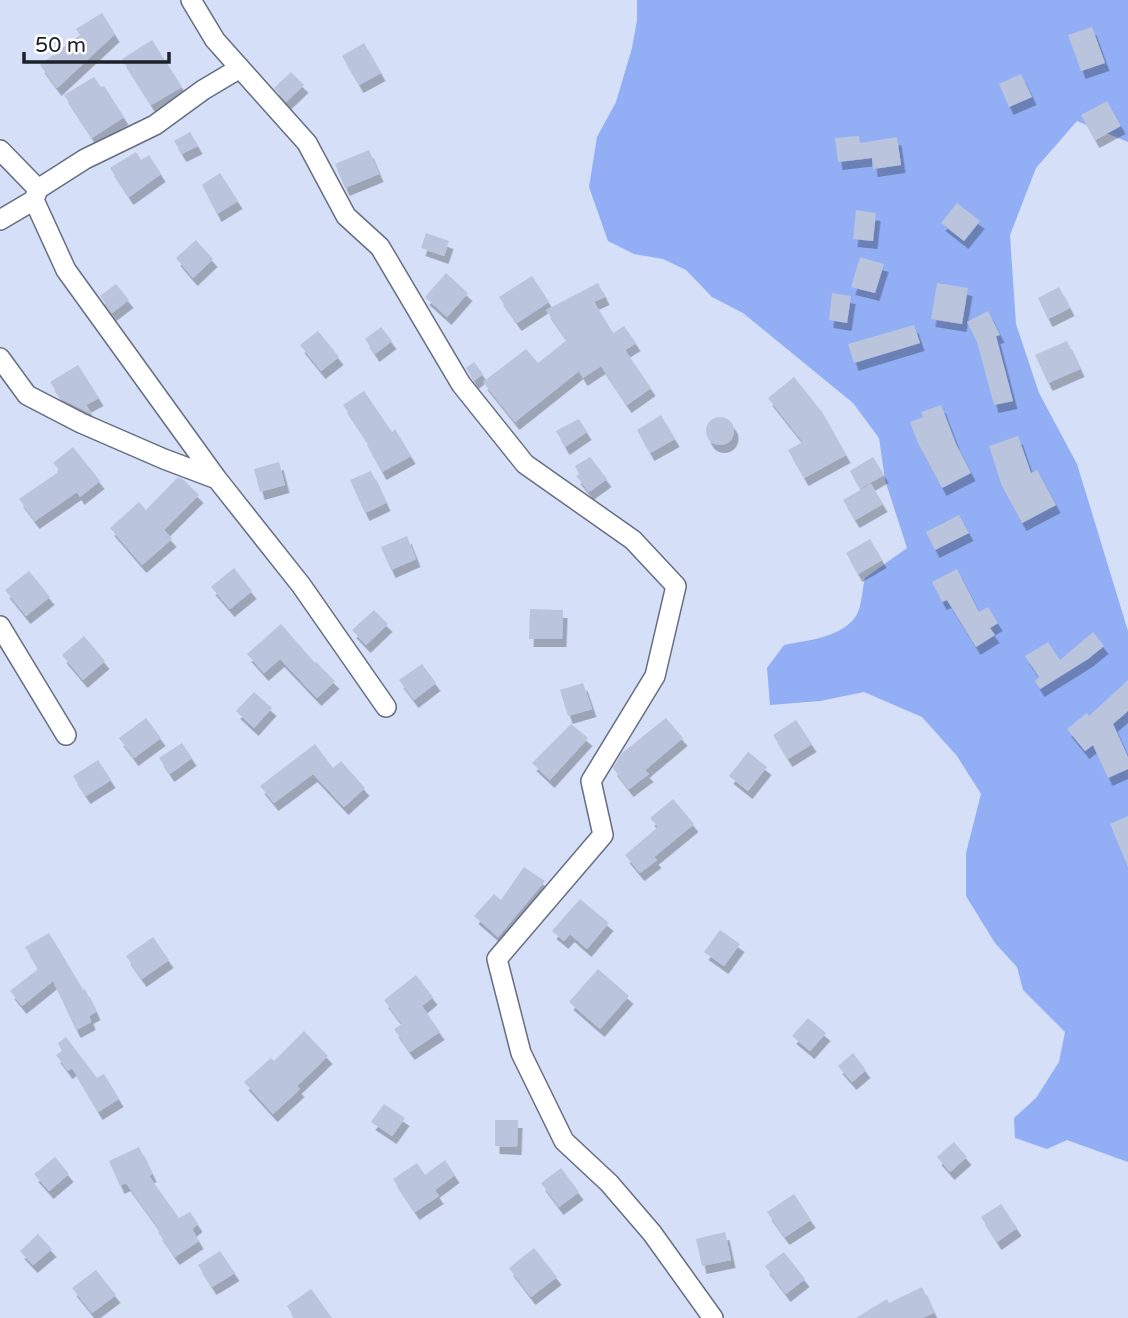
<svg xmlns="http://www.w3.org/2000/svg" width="1128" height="1318" font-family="'Varela Round',sans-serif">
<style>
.green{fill:#92aef5}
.building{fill:#bac4dc;filter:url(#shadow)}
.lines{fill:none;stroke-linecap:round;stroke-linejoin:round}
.minor-casing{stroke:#656e83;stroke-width:22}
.minor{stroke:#fff;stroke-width:19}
</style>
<defs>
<filter id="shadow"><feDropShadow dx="4.5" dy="8" stdDeviation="0" flood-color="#0004"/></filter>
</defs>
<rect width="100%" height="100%" fill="#d5dff8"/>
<!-- green -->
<path class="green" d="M 637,0 L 1128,0 L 1128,142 L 1077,121 L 1036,168 L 1010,235 L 1016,324 L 1039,393 L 1077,464 L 1128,631 L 1128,1162 L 1067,1140 L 1047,1149 L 1015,1138 L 1014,1118 L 1036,1098 L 1059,1062 L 1065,1032 L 1023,990 L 1017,967 L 995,943 L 966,896 L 966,853 L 981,794 L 957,756 L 922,717 L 864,692 L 820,701 L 770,705 L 767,668 L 784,645 C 808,640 841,638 856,616 C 862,607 862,589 865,578 L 907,548 L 885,480 L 879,438 L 853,403 L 743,313 L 712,297 L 686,270 L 663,259 L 634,254 L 608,241 L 589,187 L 597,137 L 616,102 L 632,48 L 637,20 Z"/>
<!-- building -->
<path class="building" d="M 102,13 L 115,34 L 57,88 L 40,65 L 80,35 L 76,29 Z
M 1092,27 L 1105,63 L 1081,71 L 1068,35 Z
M 152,40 L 182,87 L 151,105 L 122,59 Z
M 364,43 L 381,73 L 359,85 L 342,56 Z
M 291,72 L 304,85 L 286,102 L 274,88 Z
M 1021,74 L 1032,97 L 1009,107 L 999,84 Z
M 94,77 L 101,87 L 104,86 L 124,117 L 92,138 L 64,95 Z
M 1107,101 L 1121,126 L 1095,140 L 1081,115 Z
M 190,132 L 198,146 L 182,154 L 174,141 Z
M 859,136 L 860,143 L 897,137 L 901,165 L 873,169 L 872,158 L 838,162 L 835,138 Z
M 369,150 L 379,174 L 345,188 L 335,164 Z
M 136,152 L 141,160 L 149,155 L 161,174 L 129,197 L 110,168 Z
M 220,173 L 238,201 L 217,214 L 202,185 Z
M 957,203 L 980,221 L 964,241 L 941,223 Z
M 856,210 L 876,213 L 873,241 L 853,239 Z
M 426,233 L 449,241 L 444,256 L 421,248 Z
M 196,240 L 213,259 L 193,278 L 176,258 Z
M 860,257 L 884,264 L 875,293 L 851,287 Z
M 446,273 L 468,293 L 447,317 L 425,297 Z
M 532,276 L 549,302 L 517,323 L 499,297 Z
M 598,283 L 605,297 L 594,302 L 613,333 L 624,326 L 636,343 L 625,350 L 651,388 L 627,405 L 601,366 L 583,378 L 579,371 L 515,422 L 483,382 L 526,349 L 538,363 L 567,340 L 546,310 Z
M 937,283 L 968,288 L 962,324 L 931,319 Z
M 116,284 L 129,300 L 112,313 L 100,296 Z
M 1059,287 L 1070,308 L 1048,319 L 1038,298 Z
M 832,293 L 851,296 L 847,323 L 829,320 Z
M 988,311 L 1000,335 L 996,336 L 1013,401 L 994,405 L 977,342 L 967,322 Z
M 914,325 L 920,343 L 854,363 L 848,344 Z
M 381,327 L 392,341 L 375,354 L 365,339 Z
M 318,331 L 339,357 L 321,371 L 300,345 Z
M 1067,341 L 1080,369 L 1048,383 L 1035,355 Z
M 474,362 L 483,374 L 474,381 L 466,368 Z
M 78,365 L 99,398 L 86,405 L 92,414 L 61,399 L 50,382 Z
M 794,377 L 822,412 L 846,455 L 804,478 L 788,450 L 803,442 L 768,398 Z
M 364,391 L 392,432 L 395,429 L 411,456 L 382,472 L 367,445 L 369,444 L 343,405 Z
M 941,405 L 956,444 L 971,473 L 942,488 L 918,443 L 910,422 L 923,417 L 921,412 Z
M 661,415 L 675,439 L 650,453 L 637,430 Z
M706 431a14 14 0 1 1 28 0a14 14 0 1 1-28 0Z
M 579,419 L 587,432 L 565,447 L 556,431 Z
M 1018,436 L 1031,473 L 1037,470 L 1056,505 L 1022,523 L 1002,486 L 989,446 Z
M 73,447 L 100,481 L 80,497 L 77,492 L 35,521 L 19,499 L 60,471 L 53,463 Z
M 590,457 L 607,479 L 589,492 L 576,476 L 579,474 L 575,466 Z
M 873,457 L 884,475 L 860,489 L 850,471 Z
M 279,462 L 285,485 L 260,492 L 254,469 Z
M 371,471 L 386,503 L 365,513 L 350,480 Z
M 178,477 L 184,480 L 199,495 L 164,530 L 172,539 L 142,565 L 110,528 L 139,502 L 146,510 Z
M 871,484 L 883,504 L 855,520 L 843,500 Z
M 959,515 L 969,533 L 935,550 L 926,532 Z
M 407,536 L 416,559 L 391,570 L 381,547 Z
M 870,539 L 882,560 L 858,574 L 846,553 Z
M 234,568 L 252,591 L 230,609 L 211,587 Z
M 957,569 L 979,612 L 988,607 L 998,623 L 990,628 L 995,635 L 976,647 L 947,600 L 942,602 L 932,582 Z
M 29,571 L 50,597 L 26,616 L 5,590 Z
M 530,609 L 563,610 L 562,639 L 529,639 Z
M 374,610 L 388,624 L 366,645 L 352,630 Z
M 281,624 L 315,663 L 316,662 L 335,681 L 317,698 L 280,659 L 264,673 L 247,654 Z
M 1093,632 L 1104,646 L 1088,659 L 1040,689 L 1035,681 L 1039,677 L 1025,656 L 1048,642 L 1060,660 Z
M 84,636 L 105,661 L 83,680 L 62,655 Z
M 422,664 L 436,683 L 414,700 L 399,680 Z
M 1128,680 L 1128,711 L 1113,724 L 1128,757 L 1128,769 L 1108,778 L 1093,745 L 1085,751 L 1067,729 L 1087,713 L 1089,716 Z
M 583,683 L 592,709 L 568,716 L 560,690 Z
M 254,692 L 272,708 L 254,728 L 236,711 Z
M 146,718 L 161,738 L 134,758 L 119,738 Z
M 666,718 L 683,738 L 645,770 L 649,774 L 629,789 L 613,768 L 622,753 Z
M 796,720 L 812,744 L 788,759 L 773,735 Z
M 571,724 L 588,738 L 550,780 L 532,763 Z
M 182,743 L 192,758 L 170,774 L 159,758 Z
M 315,744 L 333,768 L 341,761 L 365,788 L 344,807 L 313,774 L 274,803 L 260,786 Z
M 748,752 L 767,767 L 748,791 L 729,776 Z
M 98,760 L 111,780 L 86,796 L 73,776 Z
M 673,799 L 694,824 L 654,857 L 657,860 L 640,873 L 625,855 L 658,827 L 650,818 Z
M 1128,816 L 1128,867 L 1110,824 Z
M 524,867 L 545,881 L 498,937 L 474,916 L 494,894 L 501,900 Z
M 580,899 L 609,923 L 587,949 L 570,934 L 564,941 L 552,931 Z
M 720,930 L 740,944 L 724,966 L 704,952 Z
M 49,933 L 83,990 L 85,989 L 96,1012 L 89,1016 L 91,1022 L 76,1030 L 53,981 L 22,1006 L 10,991 L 38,969 L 25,947 Z
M 153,937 L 169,960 L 142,979 L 126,956 Z
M 598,969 L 629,996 L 600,1029 L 569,1002 Z
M 416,975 L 433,997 L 422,1006 L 440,1032 L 410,1052 L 394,1029 L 402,1024 L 384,1000 Z
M 808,1018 L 826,1033 L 810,1051 L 792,1036 Z
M 304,1031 L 328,1056 L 297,1086 L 300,1089 L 273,1114 L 244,1082 L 271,1058 L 274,1061 Z
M 66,1037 L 97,1078 L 104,1074 L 119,1099 L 98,1112 L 72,1068 L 68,1071 L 56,1055 L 62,1051 L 58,1043 Z
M 853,1053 L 866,1070 L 852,1082 L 838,1066 Z
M 384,1104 L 405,1118 L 392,1136 L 371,1122 Z
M 495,1120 L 518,1120 L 517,1147 L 495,1146 Z
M 954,1142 L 967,1157 L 950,1172 L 937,1157 Z
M 139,1147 L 152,1174 L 149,1176 L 179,1218 L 190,1212 L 198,1224 L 192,1229 L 199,1241 L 175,1257 L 158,1232 L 160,1230 L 126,1183 L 120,1186 L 109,1161 Z
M 55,1157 L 69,1174 L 49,1191 L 34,1174 Z
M 445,1160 L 455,1175 L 435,1190 L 439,1196 L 415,1212 L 393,1179 L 417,1163 L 425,1175 Z
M 561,1168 L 579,1192 L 559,1207 L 541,1183 Z
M 794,1194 L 811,1220 L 785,1237 L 767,1212 Z
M 1001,1204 L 1017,1228 L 997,1242 L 981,1217 Z
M 725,1232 L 731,1260 L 702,1266 L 696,1239 Z
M 38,1234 L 52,1249 L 33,1265 L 20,1251 Z
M 534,1248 L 557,1277 L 531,1297 L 509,1268 Z
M 220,1251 L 235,1273 L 212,1287 L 198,1265 Z
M 784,1252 L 805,1279 L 786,1294 L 765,1266 Z
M 96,1270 L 116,1295 L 92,1313 L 72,1288 Z
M 922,1287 L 934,1313 L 922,1318 L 856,1318 L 887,1299 L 889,1303 Z
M 311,1289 L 332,1318 L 295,1318 L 287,1306 Z"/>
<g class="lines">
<!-- minor casing -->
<g class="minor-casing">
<path id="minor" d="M 191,0 L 215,40 L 307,143 L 346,216 L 380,247 L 461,384 L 525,464 L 633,540 L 676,586 L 655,676 L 591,781 L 603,835 L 497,959 L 521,1053 L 564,1141 L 609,1183 L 652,1233 L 713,1318
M 0,150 L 38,189 L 34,200 L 0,220
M 38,189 L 85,159 L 155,125 L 203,90 L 240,68
M 34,200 L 66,270 L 217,479 L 301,585 L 386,707
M 0,358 L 27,395 L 81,423 L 164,459 L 217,479
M 0,626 L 66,735"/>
</g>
<!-- minor -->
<use href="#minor" class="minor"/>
</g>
<!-- scale -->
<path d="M24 52v10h145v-10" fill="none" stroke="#1d212a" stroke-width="3.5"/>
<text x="35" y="52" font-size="21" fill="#1d212a" stroke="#ffffff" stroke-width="5" paint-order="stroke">50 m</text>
</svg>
